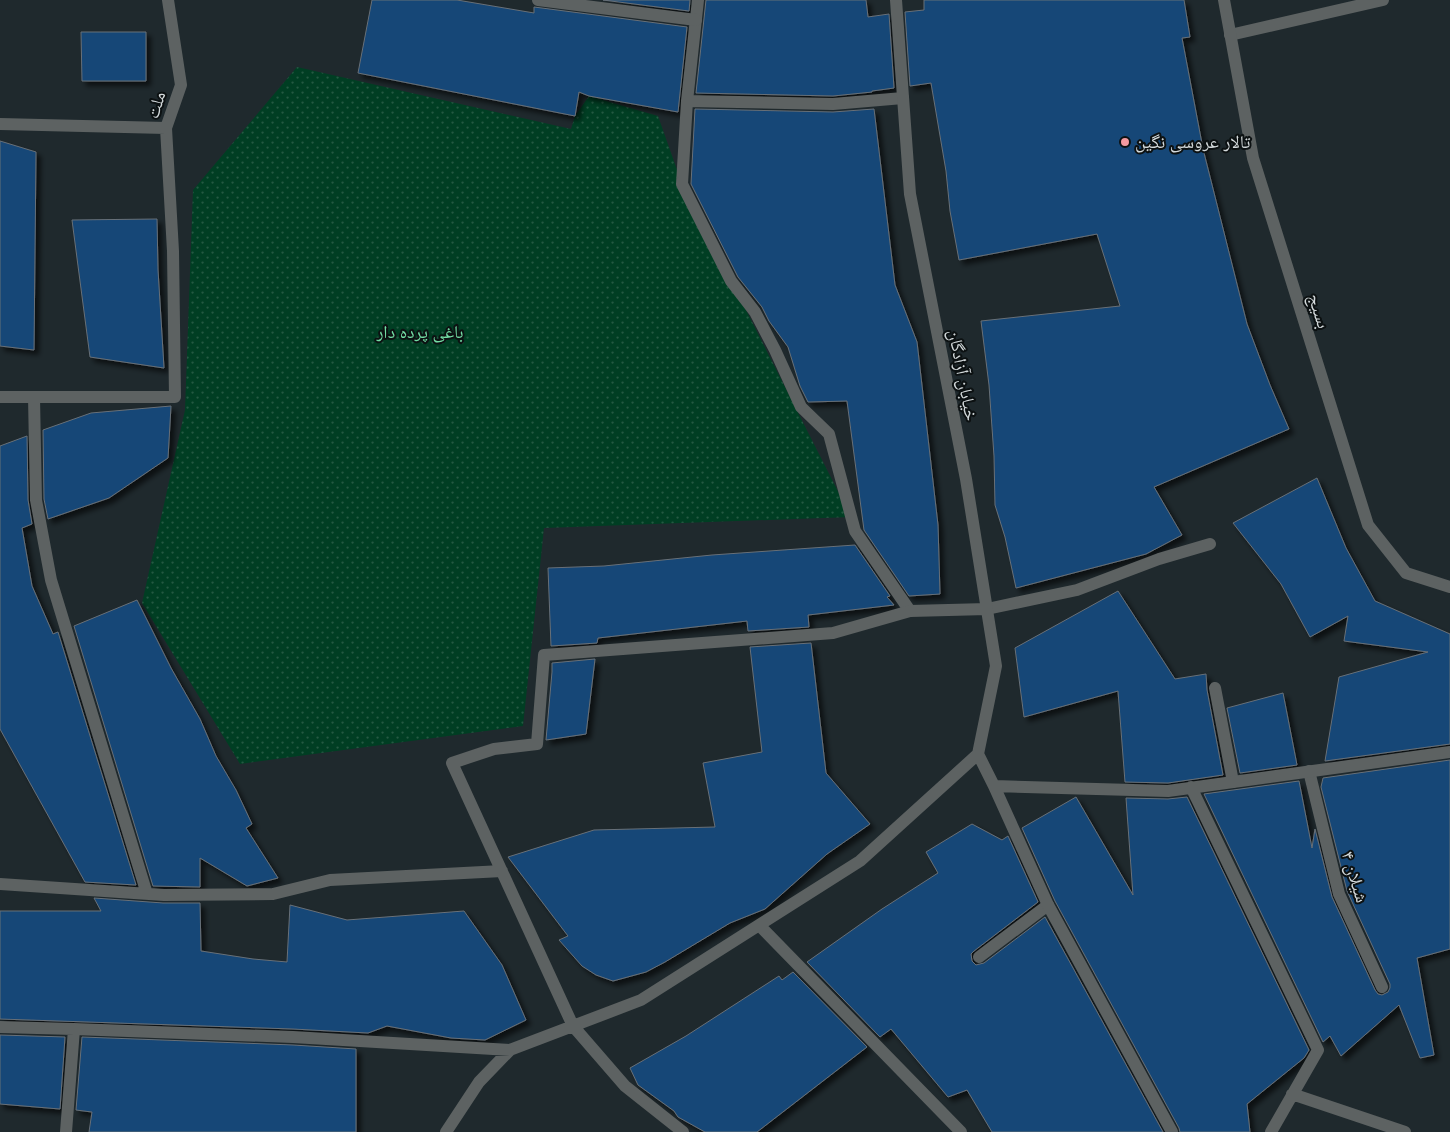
<svg xmlns="http://www.w3.org/2000/svg" width="1450" height="1132" font-family="'Nunito Sans','Noto Naskh Arabic',sans-serif">
<style>
.garden{fill:url(#garden-dots)}
.building{fill:#134677;stroke:#687078;filter:url(#shadow)}
.lines{fill:none;stroke-linecap:round;stroke-linejoin:round}
.service{stroke:#5d6262;stroke-width:12}
.minor{stroke:#5d6262;stroke-width:12}
.tertiary{stroke:#5d6262;stroke-width:12}
.poi-dot{fill:#f49aa0;stroke:#0c1112;stroke-width:2}
.labels{text-anchor:middle;stroke-width:4;stroke-linejoin:round;paint-order:stroke}
.street-label{font-size:18px;fill:#d3d9db;stroke:#0c1112}
.poi-label{font-size:18px;fill:#d3d9db;stroke:#0c1112;text-anchor:start}
.park-label{font-size:18px;fill:#73dda4;stroke:#0c1112}
</style>
<defs>
<pattern id="garden-dots" width="8" height="8" patternUnits="userSpaceOnUse" patternTransform="scale(1.25)"><rect width="8" height="8" fill="#003e23"/><path d="M2 2h.1M6 6h.1" fill="none" stroke="#245942" stroke-width="1.8" stroke-linecap="round"/></pattern>
<filter id="shadow"><feDropShadow dx="4.5" dy="4.5" stdDeviation="2.5" flood-color="#0009"/></filter>
</defs>
<rect width="100%" height="100%" fill="#1f292d"/>
<!-- garden -->
<path class="garden" d="M 297,67 L 571,129 L 575,116 L 589,96 L 658,116 L 682,184 L 851,517 L 544,528 L 523,726 L 240,764 L 142,603 L 185,410 L 193,190 Z"/>
<!-- building -->
<path class="building" d="M 372,0 L 457,0 L 534,13 L 534,7 L 687,27 L 678,112 L 589,96 L 579,92 L 575,116 L 358,73 Z
M 603,0 L 690,0 L 689,11 Z
M 706,0 L 866,0 L 868,17 L 889,14 L 894,88 L 872,91 L 872,92 L 833,96 L 696,93 Z
M 924,0 L 1184,0 L 1190,37 L 1182,38 L 1203,149 L 1247,324 L 1270,385 L 1289,429 L 1154,487 L 1182,535 L 1146,554 L 1016,588 L 1005,537 L 995,505 L 994,456 L 989,385 L 981,321 L 1120,306 L 1097,234 L 959,260 L 950,211 L 946,171 L 931,83 L 910,86 L 905,12 L 924,10 Z
M 81,32 L 146,32 L 146,81 L 82,81 Z
M 695,109 L 833,112 L 874,109 L 895,285 L 917,342 L 938,525 L 940,594 L 909,596 L 864,530 L 847,401 L 808,402 L 800,386 L 788,347 L 769,321 L 762,307 L 738,277 L 691,184 Z
M 0,141 L 36,152 L 34,350 L 0,346 Z
M 157,219 L 158,270 L 164,368 L 90,357 L 72,220 Z
M 171,406 L 168,458 L 109,498 L 48,519 L 44,499 L 43,430 L 91,413 Z
M 27,436 L 28,500 L 32,524 L 22,528 L 32,586 L 53,634 L 58,632 L 136,885 L 85,882 L 0,729 L 0,446 Z
M 1317,478 L 1346,548 L 1375,601 L 1450,634 L 1450,744 L 1325,761 L 1339,677 L 1428,652 L 1344,641 L 1348,616 L 1310,637 L 1281,584 L 1233,523 Z
M 855,545 L 890,596 L 887,597 L 894,605 L 808,615 L 809,627 L 748,631 L 747,621 L 598,638 L 597,643 L 551,646 L 548,568 L 604,566 L 712,555 Z
M 1118,591 L 1175,679 L 1206,674 L 1207,690 L 1223,775 L 1168,783 L 1125,782 L 1118,691 L 1024,717 L 1015,648 Z
M 137,600 L 171,668 L 200,719 L 216,756 L 236,790 L 252,824 L 246,828 L 278,878 L 247,886 L 200,858 L 200,887 L 153,886 L 74,626 Z
M 811,643 L 826,773 L 870,824 L 827,854 L 765,909 L 730,923 L 665,962 L 646,972 L 613,981 L 596,975 L 582,966 L 559,940 L 568,936 L 508,857 L 594,830 L 715,827 L 703,763 L 762,752 L 750,647 Z
M 595,659 L 586,734 L 546,740 L 552,672 L 552,663 Z
M 1283,693 L 1297,765 L 1240,773 L 1227,708 Z
M 1450,760 L 1450,949 L 1417,958 L 1434,1055 L 1420,1058 L 1399,1005 L 1341,1056 L 1330,1036 L 1323,1042 L 1204,794 L 1299,781 L 1312,848 L 1315,829 L 1332,897 L 1375,990 L 1378,994 L 1382,995 L 1388,992 L 1390,988 L 1390,984 L 1347,891 L 1321,787 L 1323,778 Z
M 1076,797 L 1133,895 L 1126,798 L 1168,799 L 1187,797 L 1309,1050 L 1304,1058 L 1247,1104 L 1250,1132 L 1180,1132 L 1179,1128 L 1055,901 L 1022,828 Z
M 972,824 L 1002,840 L 1008,836 L 1038,902 L 974,951 L 971,954 L 972,961 L 976,965 L 984,963 L 1045,917 L 1163,1132 L 992,1132 L 967,1090 L 948,1097 L 891,1029 L 880,1037 L 807,962 L 882,909 L 938,873 L 926,852 Z
M 94,898 L 163,903 L 200,903 L 201,951 L 253,959 L 287,962 L 290,905 L 347,920 L 464,911 L 502,965 L 526,1020 L 485,1040 L 451,1038 L 387,1026 L 368,1033 L 293,1029 L 0,1019 L 0,911 L 101,911 Z
M 793,972 L 867,1047 L 757,1132 L 705,1132 L 678,1117 L 674,1111 L 638,1085 L 630,1068 L 686,1036 L 779,976 L 782,980 Z
M 0,1035 L 65,1037 L 60,1109 L 0,1104 Z
M 82,1037 L 293,1045 L 356,1049 L 356,1132 L 89,1132 L 92,1112 L 76,1110 Z"/>
<g class="lines">
<!-- service -->
<path class="service" d="M 698,0 L 687,101 L 833,104 L 903,98
M 687,101 L 682,184 L 731,281 L 755,312 L 775,350 L 801,407 L 829,434 L 855,531 L 910,611
M 987,609 L 1077,590 L 1159,559 L 1210,544
M 1215,688 L 1233,782
M 1309,771 L 1339,894 L 1382,987
M 979,957 L 1048,905"/>
<!-- minor -->
<path class="minor" d="M 538,0 L 696,20
M 896,0 L 910,194 L 966,479 L 996,666 L 978,754
M 1230,35 L 1383,0
M 0,124 L 166,128
M 0,397 L 175,397 L 173,251 L 166,128 L 181,85 L 168,0
M 34,397 L 36,500 L 51,580 L 147,894
M 978,754 L 994,786 L 1048,905 L 1172,1132
M 994,786 L 1168,791 L 1450,752
M 1191,787 L 1318,1050 L 1271,1132
M 0,884 L 164,895 L 273,894 L 330,880 L 502,871
M 759,925 L 961,1132
M 0,1027 L 74,1029 L 66,1132
M 74,1029 L 293,1037 L 510,1050
M 1292,1094 L 1405,1132
M 446,1132 L 479,1082 L 510,1050 L 641,1000 L 860,861 L 978,754
M 683,1132 L 625,1086 L 573,1026 L 452,763 L 494,749 L 537,744 L 544,655 L 833,633 L 910,611 L 987,609"/>
<!-- tertiary -->
<path class="tertiary" d="M 1224,0 L 1253,158 L 1368,525 L 1406,573 L 1450,587"/>
</g>
<!-- markers -->
<circle class="poi-dot" cx="1125" cy="142" r="5"/>
<g class="labels">
<!-- street labels -->
<g class="street-label">
<text transform="translate(156 105) rotate(-73)" y="6">ملت</text>
<text transform="translate(1319 311) rotate(73)" y="6">بسیج</text>
<text transform="translate(963 375) rotate(79)" y="6">خیابان آزادگان</text>
<text transform="translate(1355 877) rotate(73)" y="6">شیلان ۴</text>
</g>
<!-- poi labels -->
<g class="poi-label">
<text x="1135" y="148">تالار عروسی نگین</text>
</g>
<!-- park labels -->
<g class="park-label">
<text x="420" y="338">باغی پرده دار</text>
</g>
</g>
</svg>
